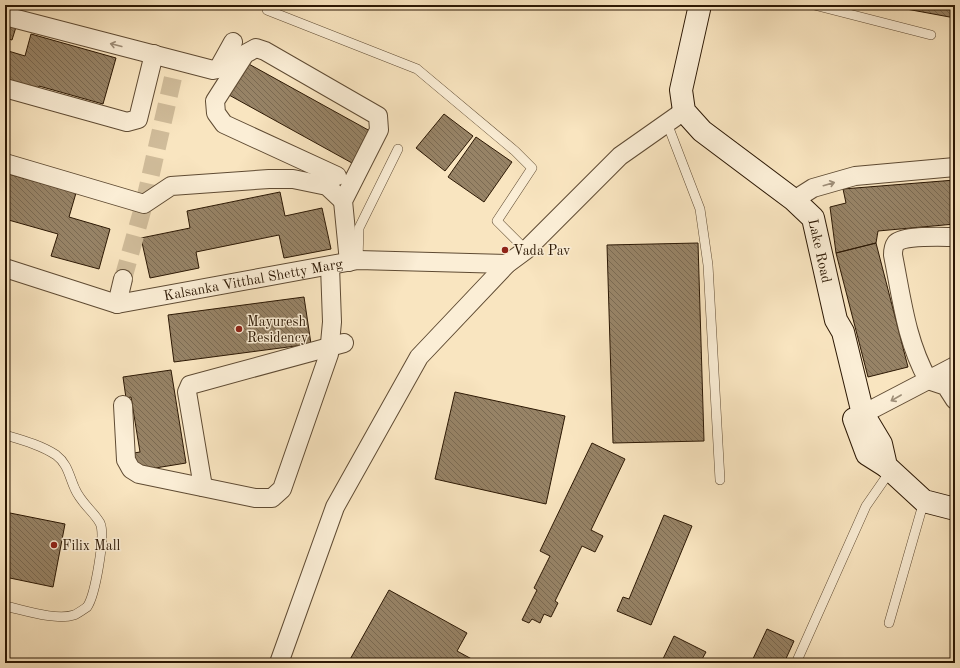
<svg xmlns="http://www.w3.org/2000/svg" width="960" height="668" font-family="'Old Standard TT',serif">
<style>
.building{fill:url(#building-back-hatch);stroke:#2c1804}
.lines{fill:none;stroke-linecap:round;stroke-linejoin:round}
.street-tunnel{stroke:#d0bc9a;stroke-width:18;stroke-dasharray:18 9;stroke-linecap:butt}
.lane-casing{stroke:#5f4b33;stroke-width:10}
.street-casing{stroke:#5f4b33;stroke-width:20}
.secondary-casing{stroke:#2c1804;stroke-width:24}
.lane{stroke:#fbeed6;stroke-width:9}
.street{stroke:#fbeed6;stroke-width:18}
.secondary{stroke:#fbeed6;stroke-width:22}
.oneway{stroke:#9e8e78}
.poi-dot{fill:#8f2418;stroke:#fbeed6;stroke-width:1.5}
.labels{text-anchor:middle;stroke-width:3;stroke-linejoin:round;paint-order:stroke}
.poi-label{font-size:14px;fill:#2c1804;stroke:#fbeed6;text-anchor:start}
.street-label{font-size:14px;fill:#2c1804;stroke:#fbeed6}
</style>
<defs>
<pattern id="building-back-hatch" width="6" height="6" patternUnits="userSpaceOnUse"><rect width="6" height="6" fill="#978366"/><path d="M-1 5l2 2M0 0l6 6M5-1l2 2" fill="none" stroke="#7b6a52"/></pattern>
</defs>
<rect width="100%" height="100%" fill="#f9e5c0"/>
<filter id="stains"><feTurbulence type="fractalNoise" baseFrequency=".005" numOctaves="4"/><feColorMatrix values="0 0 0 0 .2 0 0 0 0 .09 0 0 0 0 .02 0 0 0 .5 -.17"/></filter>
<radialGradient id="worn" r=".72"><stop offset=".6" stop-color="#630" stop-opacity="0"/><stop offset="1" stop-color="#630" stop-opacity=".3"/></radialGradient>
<!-- building -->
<path class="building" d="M 891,5 L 955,5 L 955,18 L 890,6 Z
M 5,24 L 16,27 L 12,40 L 5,38 Z
M 31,34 L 116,58 L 103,104 L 39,86 L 37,96 L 5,87 L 5,50 L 25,56 Z
M 247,63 L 370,131 L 352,163 L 229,95 Z
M 444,114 L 473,136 L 445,171 L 416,148 Z
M 476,137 L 512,162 L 484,202 L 448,177 Z
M 5,173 L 76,193 L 69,217 L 110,229 L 99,269 L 51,256 L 58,234 L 5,219 Z
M 955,180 L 955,224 L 878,231 L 876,243 L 836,253 L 830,207 L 846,203 L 843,189 Z
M 280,192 L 285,216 L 322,208 L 331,249 L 284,258 L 279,235 L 196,252 L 199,268 L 150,278 L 141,238 L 190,228 L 187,211 Z
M 698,243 L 704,441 L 613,443 L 607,245 Z
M 876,243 L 908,367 L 868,377 L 836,253 Z
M 304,297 L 311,344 L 174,362 L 168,315 Z
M 171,370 L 186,463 L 137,471 L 134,453 L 140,452 L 131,397 L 126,398 L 123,377 Z
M 455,392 L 565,416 L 546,504 L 435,479 Z
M 592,443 L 625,459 L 591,530 L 603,536 L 595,552 L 582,546 L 555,601 L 558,603 L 551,617 L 544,614 L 540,623 L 532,619 L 529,623 L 522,620 L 537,590 L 534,588 L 550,556 L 540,551 Z
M 5,512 L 65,524 L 53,587 L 5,577 Z
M 664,515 L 692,526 L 651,625 L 617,611 L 623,597 L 629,599 Z
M 389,590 L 467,633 L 457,651 L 479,663 L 348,663 Z
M 767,629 L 794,641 L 784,663 L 751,663 Z
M 674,636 L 706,652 L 700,663 L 661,663 Z"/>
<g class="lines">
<!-- street-tunnel -->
<path class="street-tunnel" d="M 123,279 L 144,204 L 177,60"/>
<!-- lane casing -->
<g class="lane-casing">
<path id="lane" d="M 814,5 L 931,35
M 267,10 L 417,69 L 515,151 L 532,168 L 497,221 L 526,250
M 667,123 L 700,209 L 708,265 L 720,480
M 358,260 L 359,228 L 398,149
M 5,435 C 22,440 41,445 56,455 C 68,464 69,476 75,489 C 81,503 94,512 100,523 C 106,535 95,596 87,607 C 84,609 77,614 74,615 C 56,621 24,610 5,606
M 889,623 L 924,501
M 796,663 L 866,506 L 891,470"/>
</g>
<!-- street casing -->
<g class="street-casing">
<g id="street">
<path d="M 5,16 L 213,70 L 218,69 L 233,42"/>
<path d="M 5,88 L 127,122 L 138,119 L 154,54"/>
<path d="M 5,163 L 144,204 L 171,186 L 269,179 L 293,179 L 327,186 L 343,201"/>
<path d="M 337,176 L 224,124 L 216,113 L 215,101 L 245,54 L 256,48 L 265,51 L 378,116 L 379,130 L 343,201 L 349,262"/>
<path d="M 794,200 L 813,188 L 855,176 L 955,167"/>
<path d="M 955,237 C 942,237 905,235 896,243 C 893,247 893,251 893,255 C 902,300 906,340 928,380 L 946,386 L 955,400"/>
<path id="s1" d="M 5,268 L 117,304 L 358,260 L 507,264"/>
<path d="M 117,304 L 123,279"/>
<path d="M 123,405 L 126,460 L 131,469 L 139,474 L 255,498 L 272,498 L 282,489 L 329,354 L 332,322 L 330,266"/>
<path d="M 863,414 L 955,366"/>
<path d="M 203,487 L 187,392 L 190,385 L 344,343"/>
<path d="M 279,663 L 335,507 L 419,357 L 507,264 L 526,250 L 620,156 L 684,111"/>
</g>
</g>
<!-- secondary casing -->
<g class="secondary-casing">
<g id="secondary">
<path id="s2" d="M 700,5 L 681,90 L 684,111 L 702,131 L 794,200 L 813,218 L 836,320 L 843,332 L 863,414 L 881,444 L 886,466 L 924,501 L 955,509"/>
<path d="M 854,419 L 867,454 L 886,466"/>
</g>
</g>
<!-- lane -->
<use href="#lane" class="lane"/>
<!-- street -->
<use href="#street" class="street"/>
<!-- secondary -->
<use href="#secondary" class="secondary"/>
</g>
<!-- one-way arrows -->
<defs><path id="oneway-shaft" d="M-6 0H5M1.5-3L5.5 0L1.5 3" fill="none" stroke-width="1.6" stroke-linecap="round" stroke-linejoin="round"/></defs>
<g class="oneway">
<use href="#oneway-shaft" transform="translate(116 45) rotate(-166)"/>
<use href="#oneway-shaft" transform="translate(829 184) rotate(-16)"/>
<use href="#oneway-shaft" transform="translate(896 398) rotate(150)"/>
</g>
<!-- markers -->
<g class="poi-dot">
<circle cx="505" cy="250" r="4"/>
<circle cx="239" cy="329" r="4"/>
<circle cx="54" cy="545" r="4"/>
</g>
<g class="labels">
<!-- poi labels -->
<g class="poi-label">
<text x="513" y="255">Vada Pav</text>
<text x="247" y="326">Mayuresh<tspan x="247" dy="16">Residency</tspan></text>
<text x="62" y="550">Filix Mall</text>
</g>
<!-- street labels -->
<g class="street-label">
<text dy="5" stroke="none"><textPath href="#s2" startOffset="310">Lake Road</textPath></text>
<text dy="5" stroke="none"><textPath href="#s1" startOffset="256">Kalsanka Vitthal Shetty Marg</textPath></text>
</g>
</g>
<!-- margin -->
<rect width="960" height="668" fill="none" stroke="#f9e5c0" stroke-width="20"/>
<rect x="6" y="6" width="948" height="656" fill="none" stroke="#2c1804" stroke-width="2"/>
<rect x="10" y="10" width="940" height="648" fill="none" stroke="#2c1804"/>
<rect width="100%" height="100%" filter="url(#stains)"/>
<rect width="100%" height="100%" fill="url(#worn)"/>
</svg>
